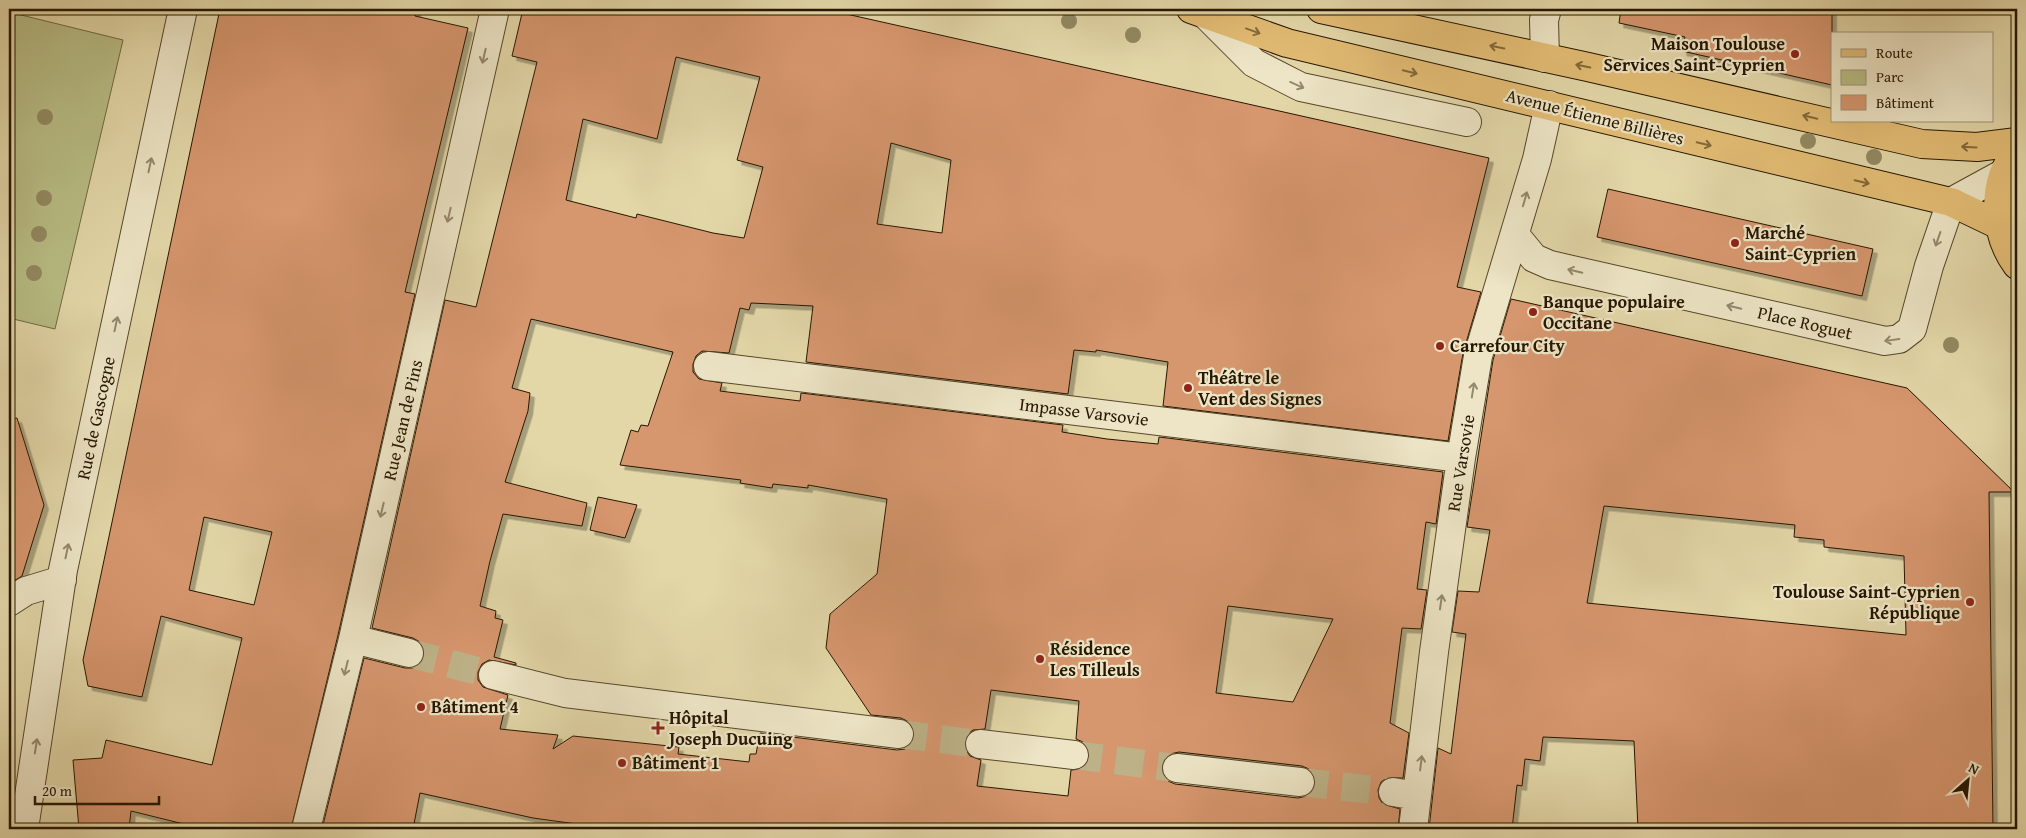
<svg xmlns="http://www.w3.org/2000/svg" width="2026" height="838" font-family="'Gentium Book Plus',serif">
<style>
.green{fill:#b8bd85;stroke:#706a43}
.building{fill:#d6966e;stroke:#271701;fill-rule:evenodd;filter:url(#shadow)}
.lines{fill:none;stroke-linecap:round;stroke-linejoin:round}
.minor-tunnel{stroke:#bdb187;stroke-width:28;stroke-dasharray:28 14;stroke-linecap:butt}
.minor-casing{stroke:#56472b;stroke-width:30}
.major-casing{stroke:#271701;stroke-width:30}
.minor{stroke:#ede5c6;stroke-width:28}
.major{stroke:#e2bc74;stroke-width:28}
.tree{fill:#938962}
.oneway{stroke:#846a3a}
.oneway2{stroke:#94886d}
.poi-dot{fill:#8f2418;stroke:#ede5c6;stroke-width:2}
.labels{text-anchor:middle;stroke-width:4.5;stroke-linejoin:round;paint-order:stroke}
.poi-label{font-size:18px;font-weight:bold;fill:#271701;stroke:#ede5c6;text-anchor:start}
.street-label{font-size:18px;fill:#271701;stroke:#ede5c6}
</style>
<defs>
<filter id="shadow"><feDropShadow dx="4.5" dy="4.5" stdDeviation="0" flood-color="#0004"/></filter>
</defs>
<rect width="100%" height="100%" fill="#e3d7a8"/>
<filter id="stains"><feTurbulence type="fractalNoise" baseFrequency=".004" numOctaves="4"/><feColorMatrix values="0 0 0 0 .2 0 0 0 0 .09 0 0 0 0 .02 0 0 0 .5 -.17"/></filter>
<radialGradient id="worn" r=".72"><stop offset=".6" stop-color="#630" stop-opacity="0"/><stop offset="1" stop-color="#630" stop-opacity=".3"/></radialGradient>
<!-- green -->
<path class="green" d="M 9,12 L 123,40 L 55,329 L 9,318 Z"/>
<!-- building -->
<path class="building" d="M 220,9 L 417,9 L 415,16 L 468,28 L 405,292 L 415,294 L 338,635 L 291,829 L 204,829 L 131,811 L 129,829 L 79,829 L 73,760 L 102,758 L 106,740 L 212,765 L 242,638 L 161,616 L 142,697 L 88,686 L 83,660 ZM 204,517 L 272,532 L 254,605 L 189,590 Z
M 523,9 L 824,9 L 1489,158 L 1457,287 L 1481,292 L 1463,353 L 1448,441 L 1163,406 L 1168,362 L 1096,350 L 1096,352 L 1074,350 L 1068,394 L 806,362 L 813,306 L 751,303 L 749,310 L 740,308 L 729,353 L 702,351 L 696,356 L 693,364 L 693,372 L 699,379 L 722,383 L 720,391 L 800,401 L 801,393 L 1063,425 L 1062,432 L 1107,439 L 1158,444 L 1159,437 L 1443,472 L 1436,524 L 1426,522 L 1417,589 L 1427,590 L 1421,629 L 1402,628 L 1390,723 L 1409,733 L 1403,778 L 1387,778 L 1381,782 L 1378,790 L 1379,798 L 1383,804 L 1400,809 L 1398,829 L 613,829 L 533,818 L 420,793 L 413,829 L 322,829 L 364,658 L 405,668 L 413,668 L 420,664 L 424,656 L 424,648 L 420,642 L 413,638 L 372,628 L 445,300 L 476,307 L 537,62 L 512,56 ZM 676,57 L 760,77 L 737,160 L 763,167 L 744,238 L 713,233 L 637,214 L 636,218 L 566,200 L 583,119 L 657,139 ZM 891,143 L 951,160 L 942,233 L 877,224 ZM 531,319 L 673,352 L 648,426 L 641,425 L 638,432 L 631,430 L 620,465 L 741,480 L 740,483 L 772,488 L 773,484 L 808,488 L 808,485 L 887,499 L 877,574 L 830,614 L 826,648 L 871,715 L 901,718 L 909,722 L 913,727 L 914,735 L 911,744 L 905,749 L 897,750 L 760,733 L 756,754 L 750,754 L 749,762 L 678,754 L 679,747 L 573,736 L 553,749 L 558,735 L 500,729 L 508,695 L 483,687 L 478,680 L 478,672 L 482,664 L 489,660 L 516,665 L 516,663 L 494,657 L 503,620 L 495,618 L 496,611 L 480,606 L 490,561 L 503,514 L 582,526 L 587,503 L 505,482 L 528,411 L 530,393 L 512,388 ZM 1228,606 L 1333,619 L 1293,702 L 1216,693 ZM 991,690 L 1079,701 L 1076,739 L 1083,742 L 1088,748 L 1089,757 L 1087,764 L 1081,769 L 1071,770 L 1068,796 L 977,786 L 981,760 L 970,756 L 966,750 L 965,742 L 967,735 L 973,730 L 985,729 ZM 1179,752 L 1302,766 L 1309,769 L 1314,775 L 1315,784 L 1312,792 L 1307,796 L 1298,798 L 1175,784 L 1168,781 L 1163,775 L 1162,766 L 1165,758 L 1170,754 Z
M 1621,9 L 1832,9 L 1832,85 L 1682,51 L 1685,37 L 1619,23 Z
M 1608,189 L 1873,249 L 1862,296 L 1597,237 Z
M 1511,299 L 1907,388 L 2014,492 L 1989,492 L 1993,829 L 1638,829 L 1634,741 L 1543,737 L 1540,761 L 1525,759 L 1522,786 L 1517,785 L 1512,829 L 1429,829 L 1438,748 L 1451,754 L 1466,634 L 1452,632 L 1458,591 L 1479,592 L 1490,530 L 1467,527 L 1493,360 ZM 1604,506 L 1795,525 L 1794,537 L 1824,540 L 1824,547 L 1904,556 L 1906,635 L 1587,603 Z
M 17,418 L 44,505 L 22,576 L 9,584 L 9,419 Z
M 598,497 L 637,505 L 625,538 L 590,530 Z"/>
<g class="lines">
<!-- minor-tunnel -->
<path class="minor-tunnel" d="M 409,653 L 493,675
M 899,734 L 980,744
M 1074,755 L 1177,768
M 1300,782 L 1393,792"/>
<!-- minor casing -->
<g class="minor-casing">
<path id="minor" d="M 1204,13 L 1254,63 L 1301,87 L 1467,122
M 1545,58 L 1544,20 L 1547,9
M 1515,235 L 1534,258 L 1550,265 L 1885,341 L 1899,339 L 1912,329 L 1929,266 L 1951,202 L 2006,172
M 708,366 L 1461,458
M 9,602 L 26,591 L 62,580
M 353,639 L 409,653
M 493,675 L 565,693 L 899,734
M 980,744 L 1074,755
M 1177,768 L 1300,782
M 1393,792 L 1417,796
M 24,829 L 63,570 L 183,9
M 306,829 L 353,639 L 495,9
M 1413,829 L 1434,652 L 1461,458 L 1478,356 L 1537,159 L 1549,105"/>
</g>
<!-- major casing -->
<g class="major-casing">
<path id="major" d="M 1191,9 L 1287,43 L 1951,202 L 1999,225
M 1321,9 L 1588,67 L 1922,144 L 1977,147 L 2017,142
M 2017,152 C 1990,183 1994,234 2017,265"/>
</g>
<!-- minor -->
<use href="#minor" class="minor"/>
<!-- major -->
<use href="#major" class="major"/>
</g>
<!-- trees -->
<g class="tree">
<circle cx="1069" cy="21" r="8"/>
<circle cx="1133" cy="35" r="8"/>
<circle cx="45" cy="117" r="8"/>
<circle cx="1808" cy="141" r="8"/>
<circle cx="1874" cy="157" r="8"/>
<circle cx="44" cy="198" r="8"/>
<circle cx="39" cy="234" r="8"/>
<circle cx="34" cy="273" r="8"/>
<circle cx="1951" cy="345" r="8"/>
</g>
<!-- one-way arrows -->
<defs><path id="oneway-shaft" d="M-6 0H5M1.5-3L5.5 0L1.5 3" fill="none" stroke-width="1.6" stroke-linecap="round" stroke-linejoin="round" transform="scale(1.25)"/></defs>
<g class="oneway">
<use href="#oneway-shaft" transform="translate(1253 31) rotate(20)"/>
<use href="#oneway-shaft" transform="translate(1497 47) rotate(-168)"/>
<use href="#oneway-shaft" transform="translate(1583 66) rotate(-168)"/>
<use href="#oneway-shaft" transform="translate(1410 72) rotate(13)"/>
<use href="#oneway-shaft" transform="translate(1810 117) rotate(-167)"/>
<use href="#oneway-shaft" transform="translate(1704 144) rotate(13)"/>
<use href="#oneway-shaft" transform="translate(1969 147) rotate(-177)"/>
<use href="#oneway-shaft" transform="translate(1862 182) rotate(13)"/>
</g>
<g class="oneway2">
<use href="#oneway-shaft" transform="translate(484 56) rotate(103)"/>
<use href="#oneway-shaft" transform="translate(1297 85) rotate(24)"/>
<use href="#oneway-shaft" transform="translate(150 165) rotate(-78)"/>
<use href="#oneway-shaft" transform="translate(1525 199) rotate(-74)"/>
<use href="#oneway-shaft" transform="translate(449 215) rotate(103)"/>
<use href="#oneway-shaft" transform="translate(1938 239) rotate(109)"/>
<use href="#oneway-shaft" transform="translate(1575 271) rotate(-167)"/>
<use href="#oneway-shaft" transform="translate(1734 307) rotate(-167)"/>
<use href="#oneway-shaft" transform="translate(116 324) rotate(-78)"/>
<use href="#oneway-shaft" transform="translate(1892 340) rotate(172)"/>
<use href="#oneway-shaft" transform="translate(1473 390) rotate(-81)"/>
<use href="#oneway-shaft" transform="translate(382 510) rotate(103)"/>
<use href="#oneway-shaft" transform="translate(67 551) rotate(-78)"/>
<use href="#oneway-shaft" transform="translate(1441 602) rotate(-82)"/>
<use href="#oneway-shaft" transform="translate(346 668) rotate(104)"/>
<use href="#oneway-shaft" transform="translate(36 746) rotate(-81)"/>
<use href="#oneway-shaft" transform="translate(1421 763) rotate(-83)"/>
</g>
<!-- markers -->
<g class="poi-dot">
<circle cx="1795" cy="54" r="5"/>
<circle cx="1735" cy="243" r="5"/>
<circle cx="1533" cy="312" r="5"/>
<circle cx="1440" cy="346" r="5"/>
<circle cx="1188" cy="388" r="5"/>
<circle cx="1970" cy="602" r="5"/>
<circle cx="1040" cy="659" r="5"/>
<circle cx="421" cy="707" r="5"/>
<path d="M655.5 720.5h5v5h5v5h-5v5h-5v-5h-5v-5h5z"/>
<circle cx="622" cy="763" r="5"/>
</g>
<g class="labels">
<!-- poi labels -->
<g class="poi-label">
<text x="1785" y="50" text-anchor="end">Maison Toulouse<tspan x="1785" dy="21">Services Saint-Cyprien</tspan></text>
<text x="1745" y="239">Marché<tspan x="1745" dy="21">Saint-Cyprien</tspan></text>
<text x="1543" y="308">Banque populaire<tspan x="1543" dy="21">Occitane</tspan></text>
<text x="1450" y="352">Carrefour City</text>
<text x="1198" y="384">Théâtre le<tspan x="1198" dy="21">Vent des Signes</tspan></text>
<text x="1960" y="598" text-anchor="end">Toulouse Saint-Cyprien<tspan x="1960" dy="21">République</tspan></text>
<text x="1050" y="655">Résidence<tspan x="1050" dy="21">Les Tilleuls</tspan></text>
<text x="431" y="713">Bâtiment 4</text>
<text x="669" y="724">Hôpital<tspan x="669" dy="21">Joseph Ducuing</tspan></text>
<text x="632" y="769">Bâtiment 1</text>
</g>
<!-- street labels -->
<g class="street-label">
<text transform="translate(1595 117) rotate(14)" y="6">Avenue Étienne Billières</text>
<text transform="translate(1805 323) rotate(13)" y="6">Place Roguet</text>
<text transform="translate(1084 412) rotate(7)" y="6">Impasse Varsovie</text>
<text transform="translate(96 418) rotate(-78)" y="6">Rue de Gascogne</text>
<text transform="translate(403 420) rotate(-77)" y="6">Rue Jean de Pins</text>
<text transform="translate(1461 463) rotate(-81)" y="6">Rue Varsovie</text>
</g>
</g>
<!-- margin -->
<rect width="2026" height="838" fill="none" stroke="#e3d7a8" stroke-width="30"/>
<rect x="10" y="10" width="2006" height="818" fill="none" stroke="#271701" stroke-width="2.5"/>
<rect x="15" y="15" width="1996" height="808" fill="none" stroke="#271701"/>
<!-- legend -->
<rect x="1831" y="32" width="162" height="90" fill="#ede5c6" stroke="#9e9377"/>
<rect x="1841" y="49" width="25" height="8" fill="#e2bc74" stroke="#9e9377"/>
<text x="1876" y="58" font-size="15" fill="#271701">Route</text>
<rect x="1841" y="70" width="25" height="15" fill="#b8bd85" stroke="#9e9377"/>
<text x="1876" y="82" font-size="15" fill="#271701">Parc</text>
<rect x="1841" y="95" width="25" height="15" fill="#d6966e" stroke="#9e9377"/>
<text x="1876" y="108" font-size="15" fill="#271701">Bâtiment</text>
<!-- north arrow -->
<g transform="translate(1968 780) rotate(27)" stroke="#ede5c6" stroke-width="4" paint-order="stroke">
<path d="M0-4L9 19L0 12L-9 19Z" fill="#271701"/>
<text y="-8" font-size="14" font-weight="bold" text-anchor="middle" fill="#271701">N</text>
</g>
<!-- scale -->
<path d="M35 796v8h124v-8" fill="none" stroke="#271701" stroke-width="2.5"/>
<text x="42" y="796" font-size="15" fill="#271701" stroke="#ede5c6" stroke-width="4" paint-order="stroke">20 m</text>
<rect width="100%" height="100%" filter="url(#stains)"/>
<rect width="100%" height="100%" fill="url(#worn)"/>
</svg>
